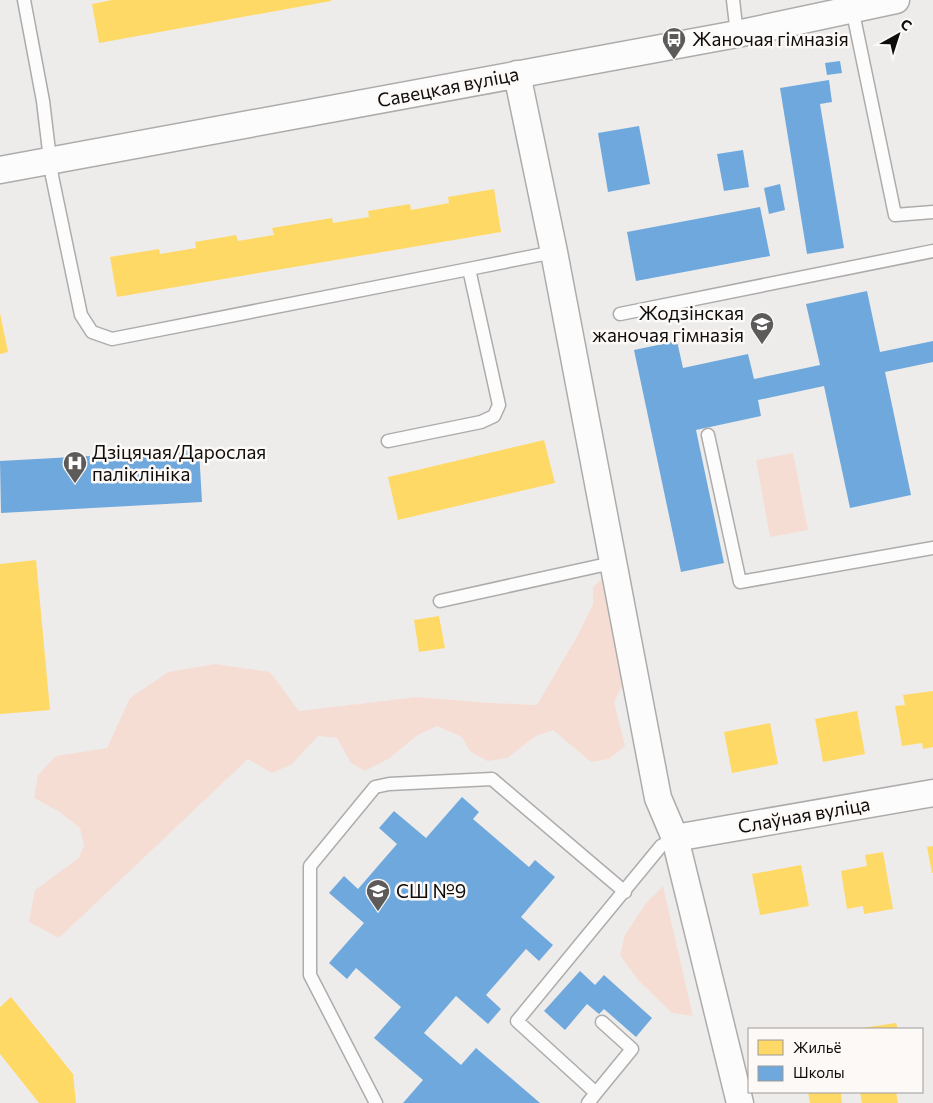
<svg xmlns="http://www.w3.org/2000/svg" width="933" height="1103" font-family="Commissioner,sans-serif">
<style>
.green{fill:#f5ddd4}
.homes{fill:#ffd966}
.schools{fill:#6fa8dc}
.lines{fill:none;stroke-linecap:round;stroke-linejoin:round}
.service-casing{stroke:#aeacab;stroke-width:15}
.minor-casing{stroke:#aeacab;stroke-width:29}
.service{stroke:#fcfcfc;stroke-width:12}
.minor{stroke:#fcfcfc;stroke-width:26}
.labels{text-anchor:middle;stroke-width:5;stroke-linejoin:round;paint-order:stroke}
.poi-label{font-size:19px;fill:#0e0d0c;stroke:#fcf9f7;text-anchor:start}
.street-label{font-size:19px;fill:#0e0d0c;stroke:#fcf9f7}
</style>
<rect width="100%" height="100%" fill="#eeeceb"/>
<!-- green -->
<path class="green" d="M 793,453 L 808,530 L 770,537 L 756,460 Z
M 602,579 L 609,585 L 627,677 L 614,702 L 625,746 L 609,759 L 591,762 L 553,730 L 536,736 L 507,758 L 487,761 L 470,751 L 462,737 L 437,726 L 416,736 L 390,758 L 365,771 L 351,763 L 337,738 L 318,736 L 292,764 L 272,773 L 248,759 L 59,938 L 29,922 L 35,890 L 79,858 L 84,846 L 80,828 L 58,811 L 34,798 L 38,775 L 56,756 L 107,748 L 130,698 L 168,672 L 215,664 L 270,672 L 299,711 L 417,697 L 490,703 L 537,705 L 578,635 L 593,604 L 593,587 Z
M 663,886 L 693,1016 L 672,1013 L 638,980 L 620,955 L 625,935 L 646,903 Z"/>
<!-- homes -->
<path class="homes" d="M 112,0 L 331,0 L 331,1 L 99,43 L 92,4 Z
M 494,189 L 501,232 L 117,297 L 110,257 L 159,249 L 160,254 L 196,248 L 195,242 L 236,235 L 238,241 L 274,235 L 272,228 L 332,218 L 333,223 L 369,217 L 368,211 L 410,204 L 411,210 L 449,203 L 448,197 Z
M 0,313 L 8,352 L 0,354 Z
M 544,440 L 555,483 L 398,520 L 388,477 Z
M 36,560 L 50,710 L 0,714 L 0,564 Z
M 439,616 L 445,648 L 419,652 L 414,620 Z
M 933,691 L 933,747 L 923,749 L 922,743 L 902,746 L 895,706 L 905,705 L 903,695 Z
M 857,711 L 865,754 L 823,762 L 815,719 Z
M 770,723 L 778,764 L 732,773 L 724,732 Z
M 933,846 L 933,873 L 932,873 L 927,847 Z
M 883,852 L 893,909 L 864,914 L 863,906 L 847,909 L 841,871 L 867,866 L 865,855 Z
M 801,865 L 809,906 L 760,915 L 752,874 Z
M 11,997 L 73,1074 L 76,1103 L 39,1103 L 0,1054 L 0,1007 Z
M 896,1023 L 898,1029 L 862,1029 L 862,1028 Z
M 808,1092 L 841,1092 L 842,1103 L 810,1103 Z
M 860,1092 L 896,1092 L 898,1103 L 862,1103 Z"/>
<!-- schools -->
<path class="schools" d="M 840,61 L 842,73 L 827,75 L 825,63 Z
M 829,80 L 832,102 L 820,104 L 844,248 L 807,254 L 780,88 Z
M 639,126 L 650,184 L 608,192 L 598,133 Z
M 743,150 L 749,187 L 724,191 L 717,154 Z
M 780,184 L 785,210 L 769,214 L 764,188 Z
M 760,207 L 770,256 L 636,281 L 627,232 Z
M 867,291 L 880,352 L 933,341 L 933,362 L 885,372 L 911,495 L 850,508 L 824,386 L 758,400 L 761,416 L 696,430 L 724,563 L 681,572 L 634,350 L 677,341 L 683,368 L 748,354 L 754,379 L 820,365 L 806,304 Z
M 199,450 L 202,502 L 1,513 L 0,461 Z
M 462,797 L 479,812 L 473,819 L 529,867 L 535,860 L 555,877 L 521,917 L 553,945 L 539,961 L 526,949 L 486,995 L 501,1009 L 488,1024 L 456,996 L 424,1033 L 461,1065 L 476,1048 L 540,1103 L 403,1103 L 423,1080 L 374,1038 L 401,1007 L 356,968 L 347,979 L 329,963 L 364,923 L 329,893 L 344,876 L 358,889 L 397,844 L 379,828 L 394,811 L 426,838 Z
M 580,971 L 595,985 L 604,975 L 652,1018 L 636,1037 L 604,1009 L 599,1014 L 587,1004 L 565,1030 L 544,1011 Z"/>
<g class="lines">
<!-- service casing -->
<g class="service-casing">
<path id="service" d="M 24,0 L 43,101 L 52,176 L 81,315 L 92,332 L 112,339 L 469,269
M 733,0 L 737,34
M 852,8 L 895,215 L 933,212
M 620,314 L 933,251
M 708,435 L 740,582 L 933,548
M 388,441 L 481,422 L 494,416 L 499,405 L 469,269 L 554,252
M 440,601 L 612,563
M 596,1093 L 632,1049 L 602,1022
M 376,1103 L 310,975 L 310,866 L 375,787 L 389,784 L 492,779 L 625,892
M 588,1103 L 596,1093 L 517,1021 L 661,846 L 675,838"/>
</g>
<!-- minor casing -->
<g class="minor-casing">
<path id="minor" d="M 517,74 L 554,252 L 658,798 L 675,838 L 740,1103
M 0,170 L 737,34 L 896,0
M 675,838 L 933,793"/>
</g>
<!-- service -->
<use href="#service" class="service"/>
<!-- minor -->
<use href="#minor" class="minor"/>
</g>
<!-- icons -->
<defs>
<g id="bus-pin" transform="scale(1.25)"><path d="M0 17L-7.5 6A9.5 9.5 0 1 1 7.5 6Z" fill="#5c5b5a" stroke="#fcf9f7"/><path d="M-5-6H5V4H4V6H2V4H-2V6H-4V4H-5ZM-3.5-4V0h7V-4ZM-3.5 1.2v1.5H-2V1.2ZM2 1.2v1.5H3.5V1.2Z" fill="#fff"/></g>
<g id="school-pin" transform="scale(1.25)"><path d="M0 17L-7.5 6A9.5 9.5 0 1 1 7.5 6Z" fill="#5c5b5a" stroke="#fcf9f7"/><path d="M0-5L7-2L0 1L-7-2ZM-4 1L0 2.5L4 1V4Q0 6-4 4Z" fill="#fff"/></g>
<g id="hospital-pin" transform="scale(1.25)"><path d="M0 17L-7.5 6A9.5 9.5 0 1 1 7.5 6Z" fill="#5c5b5a" stroke="#fcf9f7"/><path d="M-5-5h3v3.5h4V-5h3V5h-3V1.5h-4V5h-3Z" fill="#fff"/></g>
</defs>
<g fill-rule="evenodd">
<use href="#bus-pin" x="674" y="39"/>
<use href="#school-pin" x="762" y="324"/>
<use href="#hospital-pin" x="75" y="463"/>
<use href="#school-pin" x="378" y="891"/>
</g>
<g class="labels">
<!-- poi labels -->
<g class="poi-label">
<text x="692" y="46">Жаночая гімназія</text>
<text x="744" y="320" text-anchor="end">Жодзінская<tspan x="744" dy="22">жаночая гімназія</tspan></text>
<text x="92" y="459">Дзіцячая/Дарослая<tspan x="92" dy="22">паліклініка</tspan></text>
<text x="396" y="898">СШ №9</text>
</g>
<!-- street labels -->
<g class="street-label">
<text transform="translate(448 87) rotate(-11)" y="7">Савецкая вуліца</text>
<text transform="translate(804 815) rotate(-10)" y="7">Слаўная вуліца</text>
</g>
</g>
<!-- legend -->
<rect x="748" y="1028" width="175" height="65" fill="#fcf9f7" stroke="#9d9b99"/>
<rect x="758" y="1040" width="25" height="15" fill="#ffd966" stroke="#9d9b99"/>
<text x="793" y="1053" font-size="15" fill="#0e0d0c">Жильё</text>
<rect x="758" y="1066" width="25" height="15" fill="#6fa8dc" stroke="#9d9b99"/>
<text x="793" y="1078" font-size="15" fill="#0e0d0c">Школы</text>
<!-- north arrow -->
<g transform="translate(898 35) rotate(39)" stroke="#fcf9f7" stroke-width="4" paint-order="stroke">
<path d="M0-4L9 19L0 12L-9 19Z" fill="#0e0d0c"/>
<text y="-8" font-size="14" font-weight="bold" text-anchor="middle" fill="#0e0d0c">С</text>
</g>
</svg>
